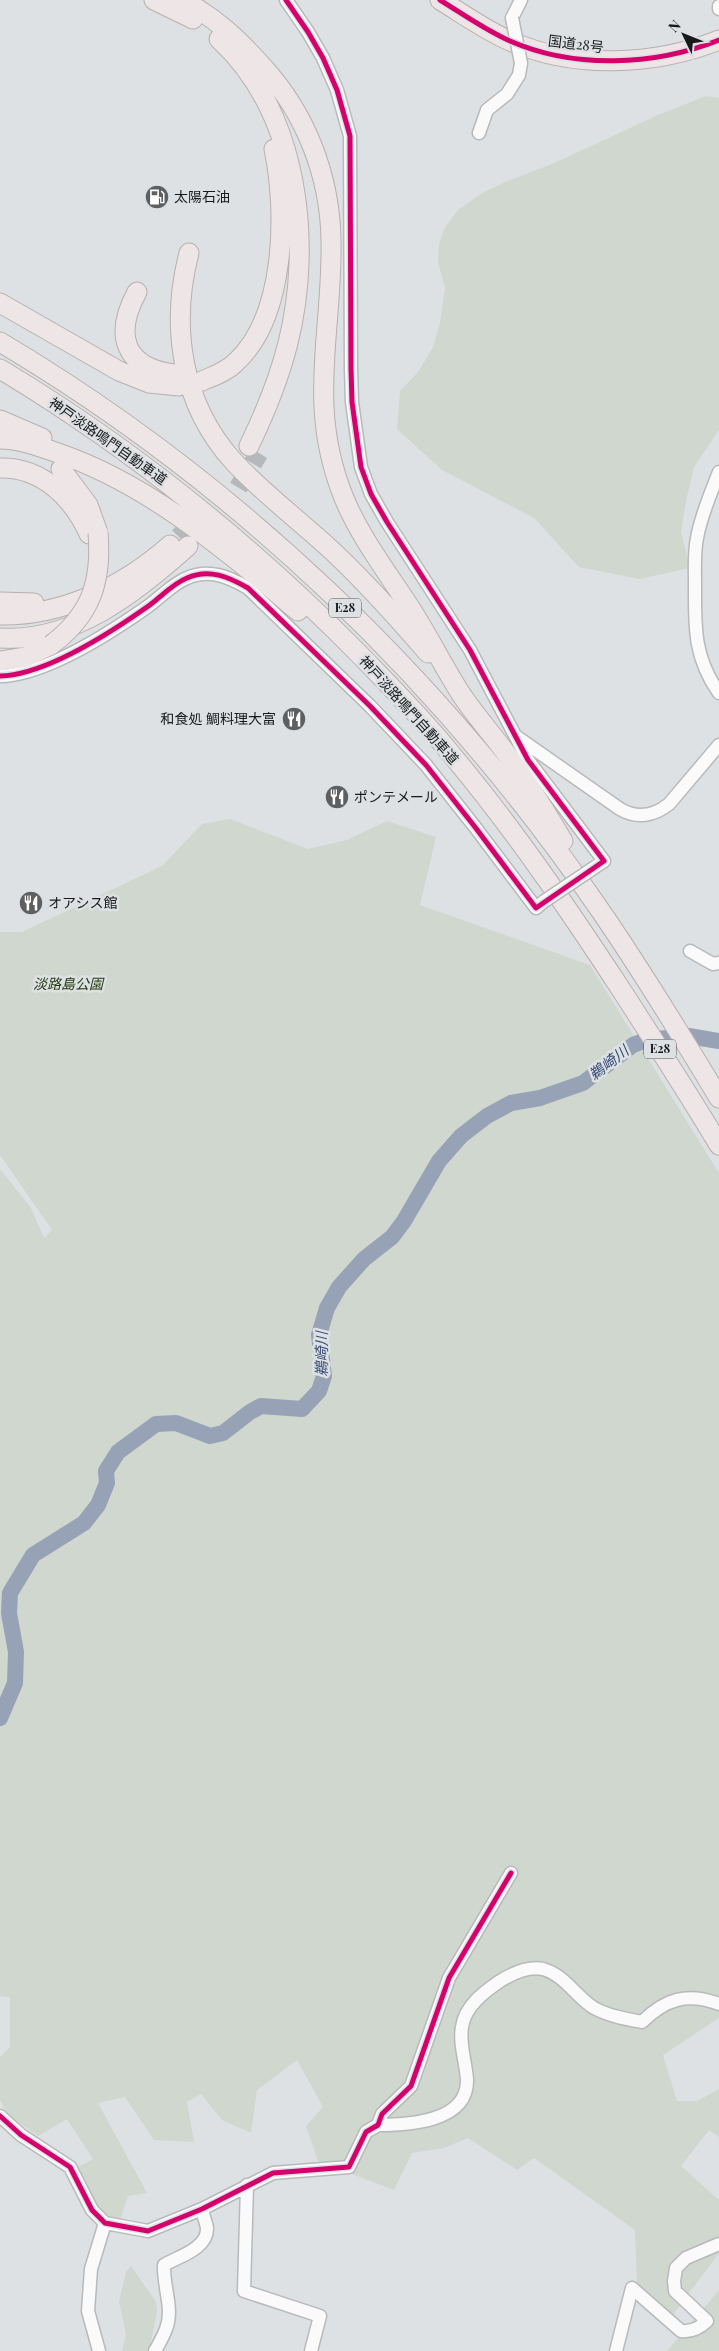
<svg xmlns="http://www.w3.org/2000/svg" width="719" height="2351" font-family="'Playfair Display','Noto Sans JP',serif">
<style>
.green{fill:#d0d7ce}
.lines{fill:none;stroke-linecap:round;stroke-linejoin:round}
.river{stroke:#98a2b6;stroke-width:16}
.highway-tunnel{stroke:#b6b9bb;stroke-width:19;stroke-dasharray:19 9;stroke-linecap:butt}
.minor-casing{stroke:#b7b9bb;stroke-width:15}
.highway-casing{stroke:#b7b0b0;stroke-width:21}
.minor{stroke:#fafafb;stroke-width:12}
.highway{stroke:#eee6e6;stroke-width:19}
.minor-bridge-casing{stroke:#b7b9bb;stroke-width:15;stroke-linecap:butt}
.highway-bridge-casing{stroke:#b7b0b0;stroke-width:21;stroke-linecap:butt}
.minor-bridge{stroke:#fafafb;stroke-width:12}
.highway-bridge{stroke:#eee6e6;stroke-width:19}
.cycleway-casing{stroke:#dde1e4;stroke-width:8}
.cycleway{stroke:#d6006c;stroke-width:5}
.labels{text-anchor:middle;stroke-width:5;stroke-linejoin:round;paint-order:stroke}
.shield{fill:#dde1e4;stroke:#525557;stroke-width:1}
.shield-label{font-size:12px;font-weight:bold;fill:#17191a}
.street-label{font-size:14px;fill:#17191a;stroke:#dde1e4}
.poi-label{font-size:14px;fill:#17191a;stroke:#dde1e4;text-anchor:start}
.park-label{font-size:14px;font-style:italic;fill:#233a0d;stroke:#dde1e4}
.water-label{font-size:15px;font-style:italic;fill:#384b75;stroke:#dde1e4}
</style>
<rect width="100%" height="100%" fill="#dee1e3"/>
<!-- green -->
<path class="green" d="M 706,96 L 719,98 L 719,430 L 694,467 L 686,501 L 681,532 L 690,568 L 639,579 L 579,567 L 534,518 L 442,470 L 397,429 L 400,391 L 418,372 L 433,347 L 440,322 L 445,288 L 438,262 L 439,244 L 444,229 L 458,210 L 482,193 L 510,180 L 552,164 L 658,115 Z
M 230,819 L 308,849 L 347,840 L 387,821 L 436,837 L 420,905 L 590,965 L 719,1173 L 719,2018 L 663,2055 L 677,2101 L 697,2101 L 719,2089 L 719,2137 L 709,2130 L 681,2166 L 719,2200 L 719,2253 L 672,2316 L 637,2286 L 635,2230 L 534,2158 L 517,2170 L 468,2138 L 444,2148 L 412,2153 L 394,2190 L 318,2161 L 306,2126 L 323,2107 L 297,2060 L 257,2090 L 251,2133 L 222,2120 L 201,2094 L 187,2102 L 194,2142 L 154,2140 L 125,2097 L 98,2103 L 147,2193 L 128,2196 L 119,2223 L 98,2208 L 76,2168 L 93,2159 L 67,2119 L 38,2136 L 6,2113 L 0,2100 L 0,2057 L 10,2047 L 10,1997 L 0,1996 L 0,1169 L 31,1208 L 44,1238 L 52,1230 L 0,1155 L 0,932 L 22,932 L 162,866 L 202,824 Z
M 131,2266 L 156,2302 L 157,2312 L 149,2351 L 122,2351 L 126,2334 L 119,2302 L 126,2272 Z
M 719,2290 L 719,2351 L 667,2351 Z"/>
<g class="lines">
<!-- river -->
<path class="river" d="M 0,1718 L 15,1683 L 16,1652 L 9,1613 L 10,1593 L 33,1555 L 84,1523 L 98,1505 L 107,1483 L 106,1471 L 118,1452 L 156,1424 L 176,1423 L 210,1436 L 223,1433 L 250,1412 L 261,1406 L 302,1409 L 319,1391 L 324,1376 L 319,1335 L 327,1308 L 339,1287 L 364,1259 L 392,1237 L 404,1221 L 439,1161 L 461,1136 L 487,1116 L 511,1103 L 540,1098 L 583,1083 L 633,1045 L 646,1040 L 689,1036 L 719,1041"/>
<!-- highway-tunnel -->
<path class="highway-tunnel" d="M 203,531 L 238,488 L 259,453
M 179,537 L 201,514"/>
<!-- minor casing -->
<g class="minor-casing">
<path id="minor" d="M 286,0 L 308,32 L 323,58 L 337,90 L 350,136 L 351,369 L 352,402 L 361,467 L 371,494 L 387,522 L 470,650 L 528,760 L 604,861 L 595,867
M 719,6 L 719,9
M 512,18 L 521,0
M 479,133 L 487,110 L 507,94 L 519,75 L 521,63
M 719,472 C 711,493 701,515 697,538 C 694,552 695,569 695,583 C 695,626 693,656 719,693
M 0,676 C 46,675 110,633 147,607 C 160,598 172,584 187,578 C 209,568 229,577 248,588 L 370,706 L 426,765 L 475,827 L 536,908 L 543,902
M 517,737 L 620,809 C 637,819 654,816 669,804 L 719,745
M 690,951 L 713,964 L 719,963
M 0,2116 L 21,2135 L 70,2167 L 92,2210 L 105,2223 L 148,2231 L 202,2209 L 273,2173 L 349,2167 L 366,2132 L 378,2125 L 382,2114 L 411,2086 L 449,1978 L 511,1873
M 378,2125 C 408,2125 468,2122 467,2080 C 466,2062 459,2045 462,2027 C 465,2006 484,1992 500,1981 C 513,1973 528,1966 543,1969 C 565,1975 576,1997 594,2008 C 609,2016 626,2019 642,2022 C 665,1999 687,1992 719,2004
M 247,2185 L 244,2291 L 320,2316 L 311,2351
M 99,2351 L 88,2311 L 91,2269 L 105,2223
M 155,2351 C 159,2344 163,2337 166,2329 C 174,2309 163,2287 164,2265 C 177,2257 208,2249 207,2228 C 206,2222 203,2215 202,2209
M 616,2351 L 632,2288 L 681,2331 C 692,2332 700,2328 707,2321 L 675,2291 L 674,2281 L 676,2268 L 686,2258 L 719,2244"/>
</g>
<!-- highway casing -->
<g class="highway-casing">
<path id="highway" d="M 154,0 L 193,19
M 182,0 C 215,17 239,40 263,67 C 306,114 330,176 331,240 C 333,333 306,405 344,498 C 360,537 387,572 409,606 C 428,635 443,666 461,694 C 476,717 495,737 511,760 C 530,786 547,814 563,841
M 440,0 C 463,14 485,30 510,41 C 574,69 654,66 719,40
M 219,39 C 299,113 313,242 288,343 C 279,379 265,413 249,446
M 189,253 C 170,326 181,404 234,462 C 262,492 296,518 327,546 C 363,579 396,616 428,653
M 137,292 C 114,334 123,368 175,374
M 0,303 L 119,371 L 149,383 L 179,386
M 0,342 C 239,484 443,681 600,910 C 642,971 681,1035 719,1098
M 0,369 C 133,449 252,545 361,656 C 392,688 424,720 452,755 C 514,829 569,910 622,991 C 655,1042 688,1093 719,1145
M 202,381 C 213,376 226,372 235,363 C 286,317 287,212 274,149
M 0,420 L 42,438
M 0,439 C 19,439 37,446 55,452 C 148,483 224,549 298,611
M 0,468 C 42,467 73,498 89,534
M 61,469 L 88,505 L 97,530
M 0,602 L 34,603
M 0,615 C 63,616 124,586 170,545
M 0,638 C 73,643 137,592 188,546
M 0,661 L 26,657 L 51,645"/>
</g>
<!-- minor -->
<use href="#minor" class="minor"/>
<!-- highway -->
<use href="#highway" class="highway"/>
<!-- minor-bridge casing -->
<g class="minor-bridge-casing">
<path id="minor-bridge" d="M 512,18 L 521,63
M 543,902 L 595,867"/>
</g>
<!-- highway-bridge casing -->
<g class="highway-bridge-casing">
<path id="highway-bridge" d="M 51,645 C 91,615 102,582 98,533"/>
</g>
<!-- minor-bridge -->
<use href="#minor-bridge" class="minor-bridge"/>
<!-- highway-bridge -->
<use href="#highway-bridge" class="highway-bridge"/>
<!-- cycleway casing -->
<g class="cycleway-casing">
<path id="cycleway" d="M 440,0 C 463,14 485,30 510,41 C 574,69 654,66 719,40
M 0,676 C 46,675 110,633 147,607 C 160,598 172,584 187,578 C 209,568 229,577 248,588 L 370,706 L 426,765 L 475,827 L 536,908 L 604,861 L 528,760 L 470,650 L 387,522 L 371,494 L 361,467 L 352,402 L 351,369 L 350,136 L 337,90 L 323,58 L 308,32 L 286,0
M 0,2116 L 21,2135 L 70,2167 L 92,2210 L 105,2223 L 148,2231 L 202,2209 L 273,2173 L 349,2167 L 366,2132 L 378,2125 L 382,2114 L 411,2086 L 449,1978 L 511,1873"/>
</g>
<!-- cycleway -->
<use href="#cycleway" class="cycleway"/>
</g>
<!-- icons -->
<defs>
<g id="fuel-disc" transform="scale(1.25)"><circle r="9.5" fill="#5d5f60" stroke="#dde1e4"/><path d="M-5.5-6h7V0h2V4h1.3V-2.5L3-4.5l.8-.8L6-3V5H2.5V1h-1V6h-7ZM-4.2-4.7v3.2H.2V-4.7Z" fill="#fff"/></g>
<g id="restaurant-disc" transform="scale(1.25)"><circle r="9.5" fill="#5d5f60" stroke="#dde1e4"/><path d="M-5-6h1v4h1v-4h1v4h1v-4h1v5L-1.5 .5V6h-2V.5L-5-1ZM5-6V6H3V1.5H1.5Q1.5-4 5-6Z" fill="#fff"/></g>
</defs>
<g fill-rule="evenodd">
<use href="#fuel-disc" x="157" y="197"/>
<use href="#restaurant-disc" x="294" y="719"/>
<use href="#restaurant-disc" x="337" y="797"/>
<use href="#restaurant-disc" x="31" y="903"/>
</g>
<g class="labels">
<!-- shield labels -->
<g class="shield">
<rect x="329" y="598.5" width="32" height="19" rx="4"/>
<rect x="644" y="1039.5" width="32" height="19" rx="4"/>
</g>
<g class="shield-label">
<text x="345" y="612">E28</text>
<text x="660" y="1053">E28</text>
</g>
<!-- street labels -->
<g class="street-label">
<text transform="translate(576 44) rotate(7)" y="5">国道28号</text>
<text transform="translate(108 441) rotate(35)" y="5">神戸淡路鳴門自動車道</text>
<text transform="translate(409 710) rotate(48)" y="5">神戸淡路鳴門自動車道</text>
</g>
<!-- poi labels -->
<g class="poi-label">
<text x="174" y="202">太陽石油</text>
<text x="276" y="724" text-anchor="end">和食処 鯛料理大富</text>
<text x="354" y="802">ポンテメール</text>
<text x="48" y="908">オアシス館</text>
</g>
<!-- park labels -->
<g class="park-label">
<text x="68" y="989">淡路島公園</text>
</g>
<!-- water labels -->
<g class="water-label">
<text transform="translate(609 1063) rotate(-38)" y="5">鵜崎川</text>
<text transform="translate(322 1354) rotate(-90)" y="5">鵜崎川</text>
</g>
</g>
<!-- north arrow -->
<g transform="translate(684 35) rotate(313)" stroke="#dde1e4" stroke-width="4" paint-order="stroke">
<path d="M0-4L9 19L0 12L-9 19Z" fill="#17191a"/>
<text y="-8" font-size="14" font-weight="bold" text-anchor="middle" fill="#17191a">N</text>
</g>
</svg>
